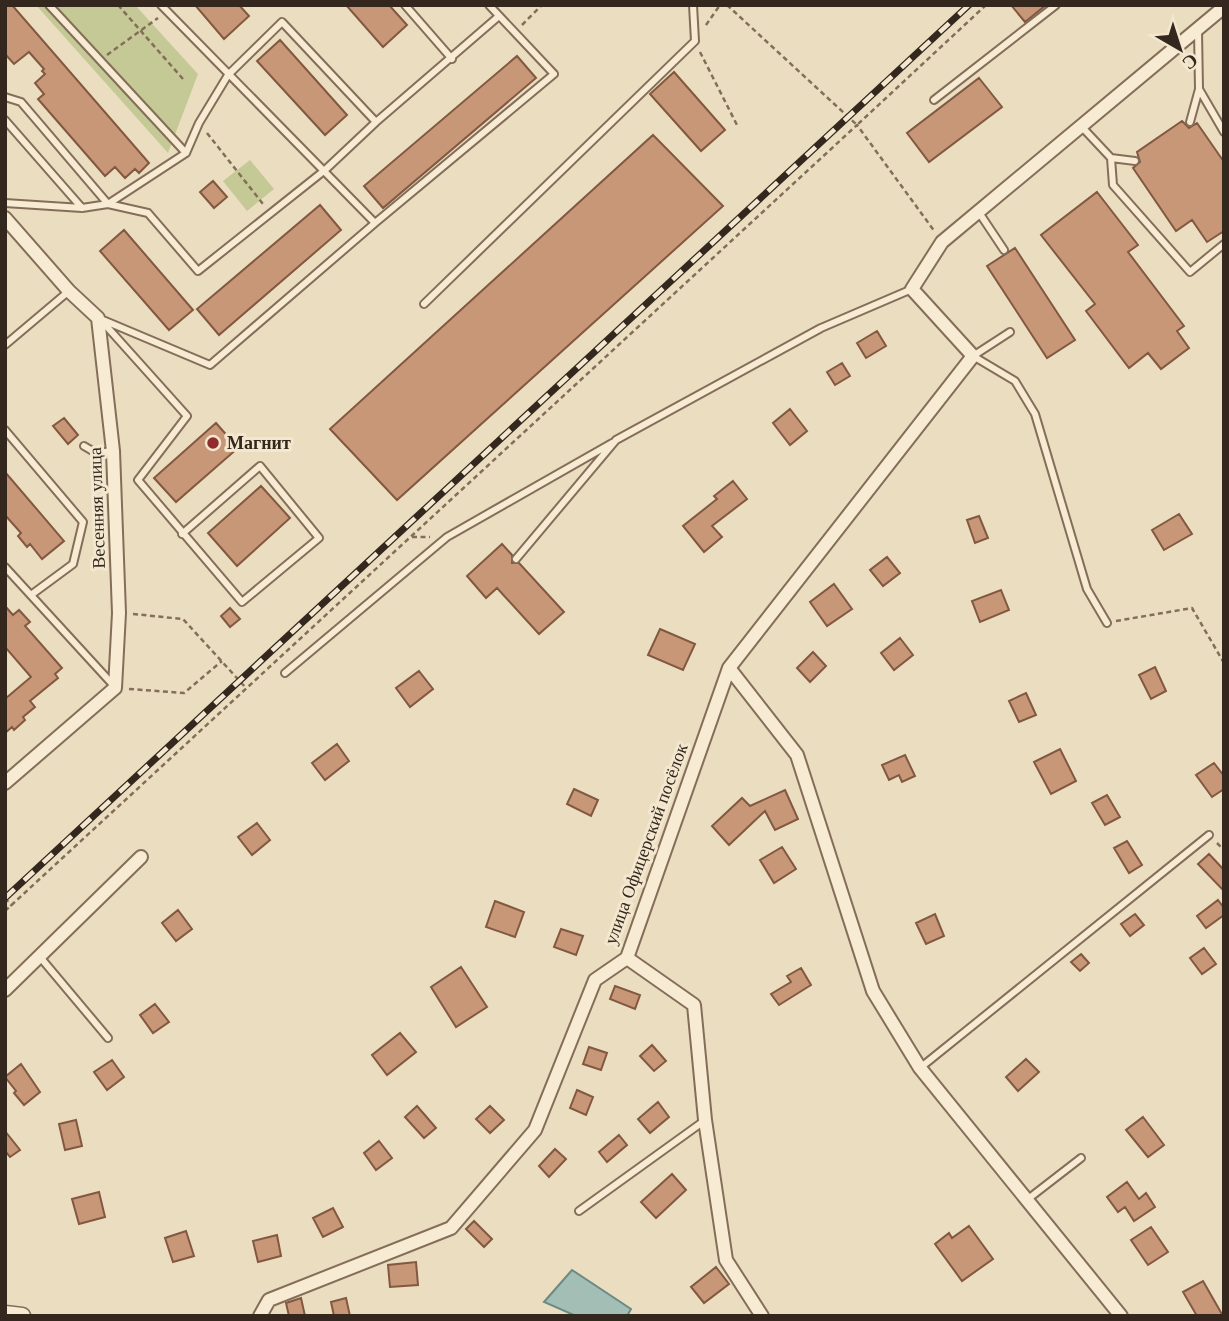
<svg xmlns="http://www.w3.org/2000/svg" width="1229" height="1321" font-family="'Times New Roman',serif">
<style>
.green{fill:#c4c995}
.water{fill:#a3beb5;stroke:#6b8b82;stroke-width:2}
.building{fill:#c89777;stroke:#825840;stroke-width:2}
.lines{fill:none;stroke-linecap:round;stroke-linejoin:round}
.service-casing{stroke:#846e59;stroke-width:10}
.minor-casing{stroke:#846e59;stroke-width:16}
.tertiary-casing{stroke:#846e59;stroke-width:19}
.path{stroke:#846e59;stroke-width:2.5;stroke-dasharray:5 3.5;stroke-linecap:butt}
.service{stroke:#f7ebd3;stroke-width:6}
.minor{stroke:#f7ebd3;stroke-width:12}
.tertiary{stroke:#f7ebd3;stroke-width:16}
.rail-casing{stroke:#34271d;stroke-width:7}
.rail{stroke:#f3e8cf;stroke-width:4.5;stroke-dasharray:13;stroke-linecap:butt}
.poi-dot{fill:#902c2f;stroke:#f3e8cf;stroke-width:2.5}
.labels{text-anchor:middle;stroke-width:6;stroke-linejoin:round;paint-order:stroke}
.poi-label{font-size:18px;font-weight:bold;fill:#34271d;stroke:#f3e8cf;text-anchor:start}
.street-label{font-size:18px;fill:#34271d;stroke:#f3e8cf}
</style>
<rect width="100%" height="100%" fill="#ebddc0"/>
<!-- green -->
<path class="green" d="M 36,5 L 135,5 L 198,74 L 168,153 Z
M 250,160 L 274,189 L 247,211 L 223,181 Z"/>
<!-- water -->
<path class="water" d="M 572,1270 L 631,1309 L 627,1316 L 576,1316 L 544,1302 Z"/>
<!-- building -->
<path class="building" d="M 5,5 L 12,5 L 149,163 L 139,173 L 135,169 L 125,178 L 115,167 L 105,176 L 38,99 L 44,94 L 35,83 L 45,74 L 42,71 L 44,69 L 29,52 L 14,64 L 5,54 Z
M 195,5 L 239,5 L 249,16 L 224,39 Z
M 346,5 L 389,5 L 407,25 L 383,47 Z
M 1011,5 L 1046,5 L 1025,22 Z
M 280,40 L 347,115 L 325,135 L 257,61 Z
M 517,56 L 536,78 L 383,208 L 364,186 Z
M 674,72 L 725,130 L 701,151 L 650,94 Z
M 979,78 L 1002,107 L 929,162 L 907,133 Z
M 1182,121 L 1189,128 L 1197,123 L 1224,162 L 1224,231 L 1207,242 L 1192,220 L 1176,231 L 1133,168 L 1140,162 L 1137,152 Z
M 653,135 L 723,206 L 397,500 L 330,429 Z
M 213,181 L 227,197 L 214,208 L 200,192 Z
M 1097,192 L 1138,245 L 1128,252 L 1184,326 L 1177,331 L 1189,348 L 1161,369 L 1148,353 L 1129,368 L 1086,311 L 1095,304 L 1041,235 Z
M 320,205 L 341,230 L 219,335 L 197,309 Z
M 124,230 L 193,310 L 169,330 L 100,251 Z
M 1015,248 L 1075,340 L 1047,358 L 987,266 Z
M 877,331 L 886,346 L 866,358 L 857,343 Z
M 842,363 L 850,376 L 835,385 L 827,372 Z
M 790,409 L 807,431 L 790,445 L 773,423 Z
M 64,418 L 78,435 L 68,444 L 53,426 Z
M 216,423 L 238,448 L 176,502 L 154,478 Z
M 5,472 L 64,541 L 42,559 L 30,544 L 27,547 L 18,536 L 21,533 L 5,515 Z
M 733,481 L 747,499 L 712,526 L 722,537 L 704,552 L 683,526 L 717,499 L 714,496 Z
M 261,486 L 290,518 L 237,566 L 208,533 Z
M 1179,514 L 1192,534 L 1164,550 L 1152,530 Z
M 979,516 L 988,538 L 975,543 L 967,520 Z
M 502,544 L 512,555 L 512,563 L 519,563 L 564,612 L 539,634 L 497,588 L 486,598 L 467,576 Z
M 887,557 L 900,573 L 883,586 L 870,570 Z
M 834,584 L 852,609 L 827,626 L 810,602 Z
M 1001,590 L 1009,610 L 980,622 L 972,601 Z
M 5,606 L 13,615 L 19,610 L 30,622 L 25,626 L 62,668 L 55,674 L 58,678 L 30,701 L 35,707 L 23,717 L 25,720 L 14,730 L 12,727 L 5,733 L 5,699 L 31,677 L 5,647 Z
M 230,608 L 240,619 L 230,627 L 221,616 Z
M 660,629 L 695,644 L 683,670 L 648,655 Z
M 900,638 L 913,655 L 894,670 L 881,653 Z
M 813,652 L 826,666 L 810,682 L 797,668 Z
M 1155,667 L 1166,691 L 1151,699 L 1139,675 Z
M 419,671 L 433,689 L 410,707 L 396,688 Z
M 1026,693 L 1036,715 L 1019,722 L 1009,701 Z
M 337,744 L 349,761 L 325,780 L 312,763 Z
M 1060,749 L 1076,781 L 1051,794 L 1034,762 Z
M 905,755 L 915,776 L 902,782 L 899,775 L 889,780 L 882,765 Z
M 1214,763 L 1224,776 L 1224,789 L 1212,797 L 1196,775 Z
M 574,789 L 598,800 L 591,816 L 567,804 Z
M 785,790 L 798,819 L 775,830 L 765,811 L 729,845 L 712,826 L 742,798 L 750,806 Z
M 1107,795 L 1120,817 L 1105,825 L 1092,803 Z
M 257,823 L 270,840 L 252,855 L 238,837 Z
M 1127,841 L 1142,865 L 1129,873 L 1114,848 Z
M 782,847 L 796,869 L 774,883 L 760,860 Z
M 1209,854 L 1224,870 L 1224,891 L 1198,864 Z
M 1218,900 L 1224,908 L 1224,915 L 1206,928 L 1197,916 Z
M 495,901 L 524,912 L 515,937 L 486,927 Z
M 178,910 L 192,929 L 176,941 L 162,923 Z
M 935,914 L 944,936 L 926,944 L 916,923 Z
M 1135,914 L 1144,925 L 1130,936 L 1121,924 Z
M 561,929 L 583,936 L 576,955 L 554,947 Z
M 1204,948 L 1216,964 L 1202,974 L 1190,958 Z
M 1081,954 L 1089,963 L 1080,971 L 1071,962 Z
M 461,967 L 487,1007 L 456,1027 L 431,987 Z
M 801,968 L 811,985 L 779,1005 L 771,994 L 791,982 L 787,976 Z
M 615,986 L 640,995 L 635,1009 L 610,999 Z
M 155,1004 L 169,1022 L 153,1033 L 140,1015 Z
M 400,1033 L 416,1052 L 387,1075 L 372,1055 Z
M 652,1045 L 666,1061 L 654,1071 L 640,1056 Z
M 589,1047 L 607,1053 L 601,1070 L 583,1064 Z
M 1026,1059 L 1039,1072 L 1018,1091 L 1006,1077 Z
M 112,1060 L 124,1077 L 107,1090 L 94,1072 Z
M 21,1064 L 40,1092 L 24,1105 L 14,1093 L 16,1091 L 5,1077 Z
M 577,1090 L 593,1097 L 586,1115 L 570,1108 Z
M 658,1102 L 669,1117 L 650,1133 L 638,1119 Z
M 417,1106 L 436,1128 L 424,1138 L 405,1117 Z
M 490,1106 L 504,1120 L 490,1133 L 476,1119 Z
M 1143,1117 L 1164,1145 L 1148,1157 L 1126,1130 Z
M 76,1120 L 82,1146 L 65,1150 L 59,1124 Z
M 5,1131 L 20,1150 L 10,1157 L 5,1151 Z
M 619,1135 L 627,1145 L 607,1162 L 599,1152 Z
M 379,1141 L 392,1158 L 376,1170 L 364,1153 Z
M 555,1149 L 566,1159 L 549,1177 L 539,1166 Z
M 672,1174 L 686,1190 L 656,1218 L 641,1202 Z
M 1127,1182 L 1139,1199 L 1146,1193 L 1155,1207 L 1134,1221 L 1125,1207 L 1118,1212 L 1107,1197 Z
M 99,1192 L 105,1217 L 79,1224 L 72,1199 Z
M 333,1208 L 343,1227 L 323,1237 L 313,1218 Z
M 474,1221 L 492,1239 L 484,1247 L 466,1229 Z
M 969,1226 L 993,1259 L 962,1281 L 935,1244 L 949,1233 L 952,1238 Z
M 1151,1227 L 1168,1252 L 1148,1265 L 1131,1240 Z
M 186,1231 L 194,1256 L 173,1262 L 165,1238 Z
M 277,1235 L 281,1256 L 258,1262 L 253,1241 Z
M 416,1262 L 418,1285 L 390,1287 L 388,1265 Z
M 716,1267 L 729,1284 L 704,1303 L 691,1287 Z
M 1203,1281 L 1223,1316 L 1197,1316 L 1183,1292 Z
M 301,1298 L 305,1316 L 289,1316 L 286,1303 Z
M 346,1298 L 350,1316 L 334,1316 L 331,1302 Z"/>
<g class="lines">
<!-- service casing -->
<g class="service-casing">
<path id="service" d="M 49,5 L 186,153 L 199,123 L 228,75 L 282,22 L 376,122
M 161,5 L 375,223 L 554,74 L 489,5
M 405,5 L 452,59
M 1198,31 L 1199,89 L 1224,132
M 5,97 L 21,102 L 108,204 L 186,153
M 934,100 L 1056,5
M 5,120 L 82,208
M 1190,122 L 1199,89
M 1081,126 L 1111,158 L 1113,185 L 1190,272 L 1224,244
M 1111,158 L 1135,161
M 5,203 L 82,208 L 108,204 L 148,213 L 198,271 L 325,170 L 376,122 L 499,16
M 978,211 L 1004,250
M 424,304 L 695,41 L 693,5
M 100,319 L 187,416 L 138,480 L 242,602 L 319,538 L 260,466 L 182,534
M 103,320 L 210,365 L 375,223
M 1010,332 L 973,356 L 1015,381 L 1035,414 L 1087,589 L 1107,623
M 5,345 L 69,291
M 5,430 L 83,522 L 73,564 L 31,595
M 84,446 L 96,453 L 113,451
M 516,559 L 616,440 L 821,328 L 912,289
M 5,567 L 115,687
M 285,673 L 447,537 L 612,443
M 40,957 L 108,1038
M 920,1068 L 1209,835
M 1028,1199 L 1081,1158
M 579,1211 L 704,1121"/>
</g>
<!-- minor casing -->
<g class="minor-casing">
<path id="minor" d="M 5,218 L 69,291 L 98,318 L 113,451 L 119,613 L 115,688 L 5,783
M 729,668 L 797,755 L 873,991 L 920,1068 L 1121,1316
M 627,958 L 694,1005 L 705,1120 L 726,1260 L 762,1316
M 5,990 L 141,857
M 260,1316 L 269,1300 L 451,1228 L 535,1130 L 595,980 L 627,958 L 729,668 L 973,356 L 912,289 L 942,242 L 1224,7"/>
</g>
<!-- tertiary casing -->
<g class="tertiary-casing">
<path id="tertiary" d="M 5,1314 L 22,1316"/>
</g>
<!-- path -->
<path class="path" d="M 118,5 L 183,79
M 727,5 L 857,125 L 986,5
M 522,25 L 542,5
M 706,25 L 720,5
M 700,52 L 738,127
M 107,55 L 158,18
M 207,133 L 263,204
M 5,267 L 5,274
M 93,524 L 101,525
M 412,537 L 430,537
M 133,614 L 183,619 L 246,688
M 1116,621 L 1192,608 L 1224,663
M 129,689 L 184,693 L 222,661
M 1217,843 L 1224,850
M 5,898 L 12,906
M 5,911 L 857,125 L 935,232"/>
<!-- service -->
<use href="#service" class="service"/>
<!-- minor -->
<use href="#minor" class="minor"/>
<!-- tertiary -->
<use href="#tertiary" class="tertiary"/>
<!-- rail casing -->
<g class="rail-casing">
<path id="rail" d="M 5,898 L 969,5"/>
</g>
<!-- rail -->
<use href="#rail" class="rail"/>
</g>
<!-- markers -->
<circle class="poi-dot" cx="213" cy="443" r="7"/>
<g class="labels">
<!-- poi labels -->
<g class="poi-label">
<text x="227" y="449">Магнит</text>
</g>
<!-- street labels -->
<g class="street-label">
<text transform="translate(97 508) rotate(-92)" y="6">Весенняя улица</text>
<text transform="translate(646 844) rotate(-70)" y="6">улица Офицерский посёлок</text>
</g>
</g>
<!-- border -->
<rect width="1229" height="1321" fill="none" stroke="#34271d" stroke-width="14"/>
<!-- north arrow -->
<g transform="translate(1180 49) rotate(141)" stroke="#f3e8cf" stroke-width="5" paint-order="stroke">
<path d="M0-5L12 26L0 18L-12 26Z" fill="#34271d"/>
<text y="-10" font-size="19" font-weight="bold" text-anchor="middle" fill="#34271d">С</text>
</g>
</svg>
